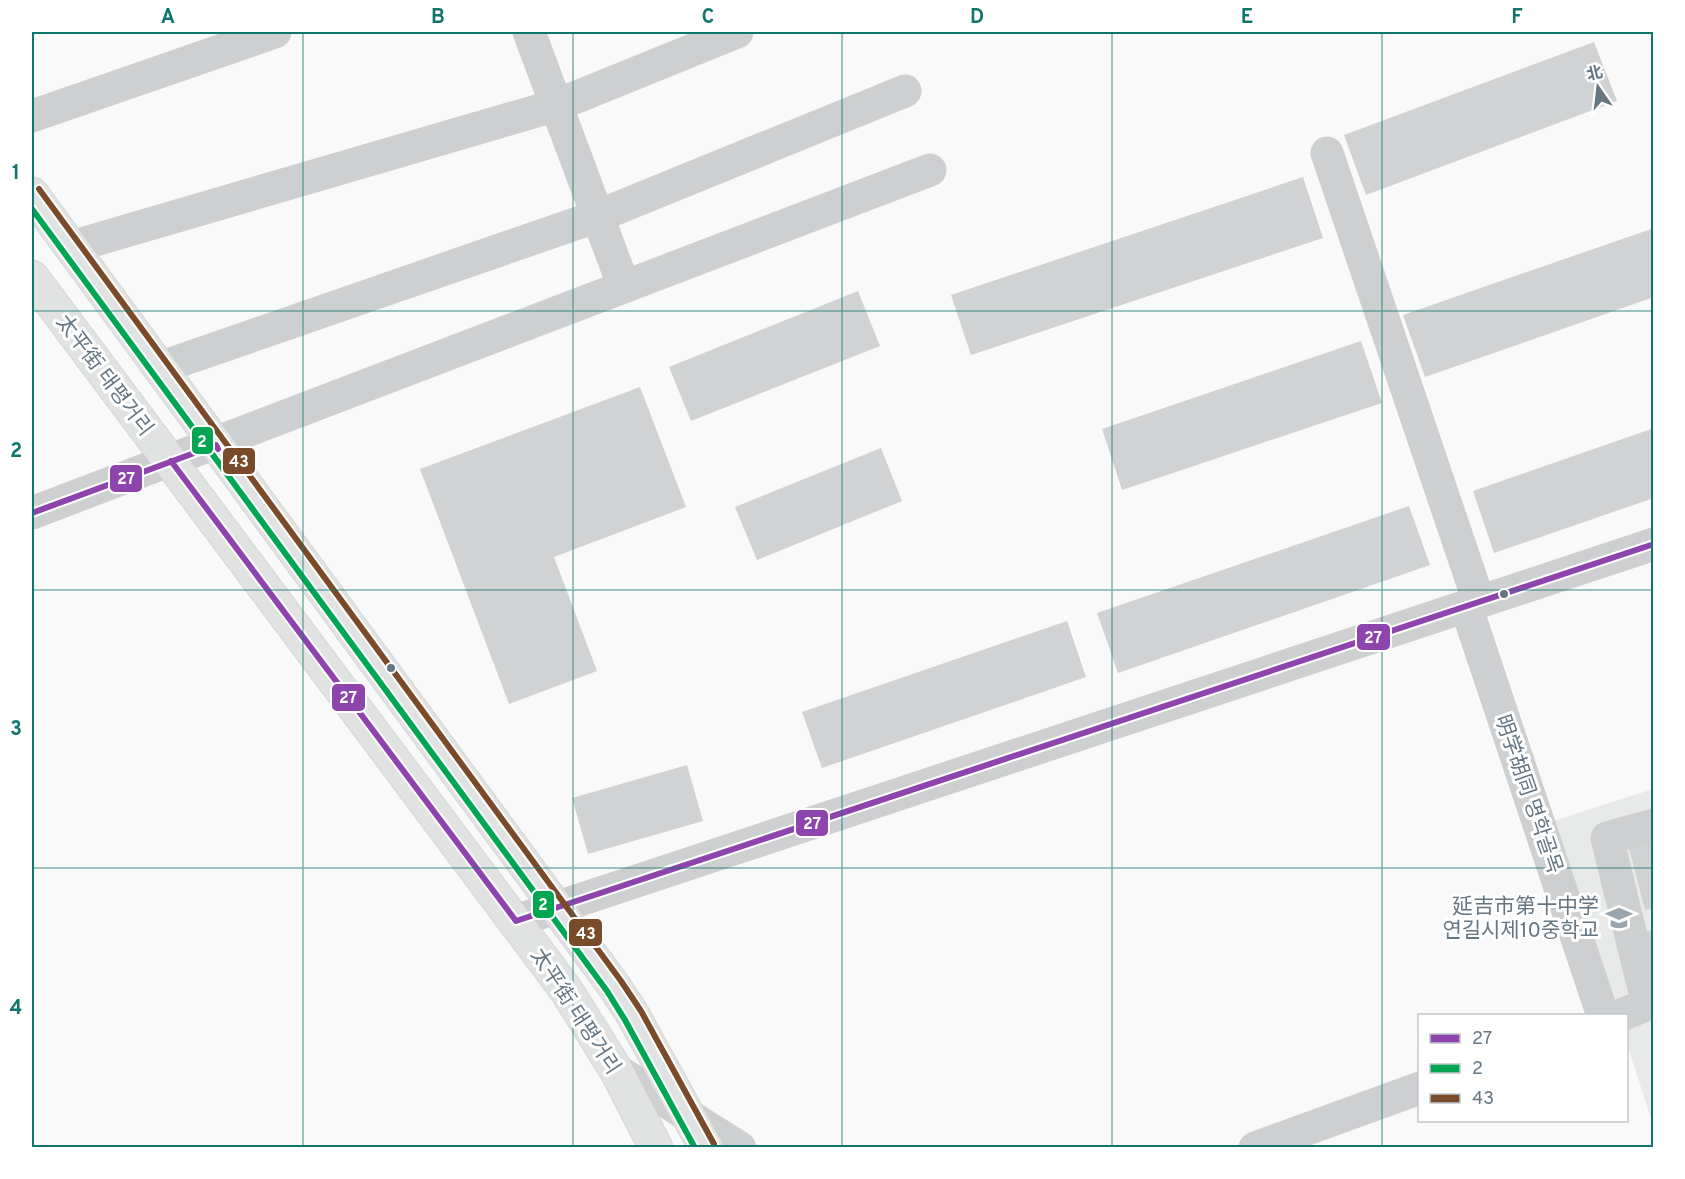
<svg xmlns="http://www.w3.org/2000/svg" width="1685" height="1179" font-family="Overpass,'Noto Sans SC','Noto Sans KR',sans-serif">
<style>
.built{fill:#e8e9e9}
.building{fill:#d0d2d3}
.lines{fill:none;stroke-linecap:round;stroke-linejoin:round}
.major-casing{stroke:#d5d6d7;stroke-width:35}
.minor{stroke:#cecfd0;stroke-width:33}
.major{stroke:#e1e2e2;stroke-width:33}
.bus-1-casing{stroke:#fff;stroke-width:10}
.bus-2-casing{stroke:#fff;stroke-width:10}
.bus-3-casing{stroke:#fff;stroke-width:10}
.bus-1{stroke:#8e44ad;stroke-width:6}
.bus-2{stroke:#00a651;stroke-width:6}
.bus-3{stroke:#7a4b2a;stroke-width:6}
.grid{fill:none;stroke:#0f766e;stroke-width:1.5;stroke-opacity:0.55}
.bus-dot{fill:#657683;stroke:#fff;stroke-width:2}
.labels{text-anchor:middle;stroke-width:6;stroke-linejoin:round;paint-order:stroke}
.street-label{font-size:21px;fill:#657683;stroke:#fff}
.poi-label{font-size:21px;fill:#657683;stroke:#fff;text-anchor:end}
.line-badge{stroke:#fff;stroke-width:2}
.badge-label{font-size:16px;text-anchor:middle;font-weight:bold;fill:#fff}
.neatline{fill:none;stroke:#0f766e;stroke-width:2}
.grid-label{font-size:20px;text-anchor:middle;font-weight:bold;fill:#0f766e}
</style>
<rect width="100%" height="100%" fill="#f9f9f9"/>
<!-- built -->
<path class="built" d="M 1653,789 L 1653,1125 L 1627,1044 L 1626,1016 L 1617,1015 L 1553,821 Z"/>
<!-- building -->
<path class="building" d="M 1594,42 L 1617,101 L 1366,195 L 1344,135 Z
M 1303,177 L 1323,238 L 971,355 L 951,295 Z
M 1654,228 L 1654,297 L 1425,377 L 1403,315 Z
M 858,291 L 880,346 L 691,421 L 669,367 Z
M 1361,341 L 1382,403 L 1122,490 L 1102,429 Z
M 640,387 L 686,507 L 554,557 L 597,671 L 509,704 L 420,469 Z
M 1654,428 L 1654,498 L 1494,553 L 1473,491 Z
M 881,448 L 902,501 L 757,560 L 735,507 Z
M 1409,506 L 1430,565 L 1118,673 L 1097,613 Z
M 1067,621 L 1086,677 L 822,768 L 802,712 Z
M 687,765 L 703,821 L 588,854 L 572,798 Z
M 1654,837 L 1654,908 L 1645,910 L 1628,844 Z"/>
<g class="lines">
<!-- major casing -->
<g class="major-casing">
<path id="major" d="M 32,194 L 614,986 L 633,1015 L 706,1148
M 32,277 L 566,990 L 616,1070 L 656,1148"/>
</g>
<!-- minor -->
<path class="minor" d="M 529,32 L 624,287
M 32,116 L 275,32
M 1327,153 L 1479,602
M 71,247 L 557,105 L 737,32
M 159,368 L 598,216 L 905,91
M 32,513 L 930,170
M 1466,606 L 1603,1016
M 516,921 L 1654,544
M 1635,952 L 1607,838 L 1654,825
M 1619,1016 L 1648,1004 L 1635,952 L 1654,947
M 616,1070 L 740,1148
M 1255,1148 L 1420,1088"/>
<!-- major -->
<use href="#major" class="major"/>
<!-- bus-1 casing -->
<g class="bus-1-casing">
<path id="bus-1" d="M 171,461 L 516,921 L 1654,544
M 32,513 L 216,445 L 218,449"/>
</g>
<!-- bus-2 casing -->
<g class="bus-2-casing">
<path id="bus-2" d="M 32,209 L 607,991 L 625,1020 L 695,1148"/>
</g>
<!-- bus-3 casing -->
<g class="bus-3-casing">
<path id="bus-3" d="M 39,189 L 621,981 L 641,1011 L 714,1144"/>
</g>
<!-- bus-1 -->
<use href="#bus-1" class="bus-1"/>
<!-- bus-2 -->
<use href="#bus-2" class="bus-2"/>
<!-- bus-3 -->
<use href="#bus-3" class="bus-3"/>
</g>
<!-- grid -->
<path class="grid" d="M 303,32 L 303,1148M 573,32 L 573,1148M 842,32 L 842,1148M 1112,32 L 1112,1148M 1382,32 L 1382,1148M 32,311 L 1654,311M 32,590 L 1654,590M 32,868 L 1654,868"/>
<!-- icons -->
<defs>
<g id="school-bare" transform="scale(2.07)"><path d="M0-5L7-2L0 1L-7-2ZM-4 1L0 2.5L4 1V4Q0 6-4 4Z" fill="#99a4ac" stroke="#fff" stroke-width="2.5" paint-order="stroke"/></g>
</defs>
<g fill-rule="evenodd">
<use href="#school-bare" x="1619" y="918"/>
</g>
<!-- markers -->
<g class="bus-dot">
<circle cx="1504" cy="594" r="5"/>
<circle cx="391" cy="668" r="5"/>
</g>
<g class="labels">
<!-- street labels -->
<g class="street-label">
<text transform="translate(105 375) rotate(53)" y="7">太平街 태평거리</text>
<text transform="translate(1529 794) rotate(71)" y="7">明学胡同 명학골목</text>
<text transform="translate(576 1011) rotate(57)" y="7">太平街 태평거리</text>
</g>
<!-- poi labels -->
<g class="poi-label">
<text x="1599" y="913">延吉市第十中学<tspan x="1599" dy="24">연길시제10중학교</tspan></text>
</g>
</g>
<g class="line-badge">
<rect x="191" y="426" width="23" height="29" rx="6" fill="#00a651"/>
<rect x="222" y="447" width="34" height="28" rx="6" fill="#7a4b2a"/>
<rect x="109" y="464" width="34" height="29" rx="6" fill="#8e44ad"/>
<rect x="1356" y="623" width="35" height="28" rx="6" fill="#8e44ad"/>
<rect x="331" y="683" width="35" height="29" rx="6" fill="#8e44ad"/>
<rect x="795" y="809" width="34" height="28" rx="6" fill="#8e44ad"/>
<rect x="532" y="890" width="23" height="29" rx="6" fill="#00a651"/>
<rect x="568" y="918" width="35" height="29" rx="6" fill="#7a4b2a"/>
</g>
<g class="badge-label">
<text x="202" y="447">2</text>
<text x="239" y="467">43</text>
<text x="126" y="484">27</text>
<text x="1373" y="643">27</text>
<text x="348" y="703">27</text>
<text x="812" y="829">27</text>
<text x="543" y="910">2</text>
<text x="586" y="939">43</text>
</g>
<!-- border -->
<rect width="1685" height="1179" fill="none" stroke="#ffffff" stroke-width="66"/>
<!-- legend -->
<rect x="1418" y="1014" width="210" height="108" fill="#ffffff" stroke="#c1c8cd" stroke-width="1.5"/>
<rect x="1430" y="1034" width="30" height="9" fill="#8e44ad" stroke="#c1c8cd" stroke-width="1.5"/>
<text x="1472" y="1044" font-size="18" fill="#657683">27</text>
<rect x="1430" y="1064" width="30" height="9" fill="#00a651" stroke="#c1c8cd" stroke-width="1.5"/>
<text x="1472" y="1074" font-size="18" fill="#657683">2</text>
<rect x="1430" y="1094" width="30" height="9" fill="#7a4b2a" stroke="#c1c8cd" stroke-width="1.5"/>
<text x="1472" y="1104" font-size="18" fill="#657683">43</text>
<!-- north arrow -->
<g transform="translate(1598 87) rotate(346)" stroke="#ffffff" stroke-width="4.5" paint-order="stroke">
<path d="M0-4.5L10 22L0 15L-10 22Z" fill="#657683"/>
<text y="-9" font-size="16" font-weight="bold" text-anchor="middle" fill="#657683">北</text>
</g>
<rect x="33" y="33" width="1619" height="1113" class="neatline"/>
<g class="grid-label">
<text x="168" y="23">A</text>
<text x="438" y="23">B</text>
<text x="708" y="23">C</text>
<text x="977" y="23">D</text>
<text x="1247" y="23">E</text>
<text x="1517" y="23">F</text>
<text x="16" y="179">1</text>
<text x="16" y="457">2</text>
<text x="16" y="735">3</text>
<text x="16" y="1014">4</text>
</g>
</svg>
